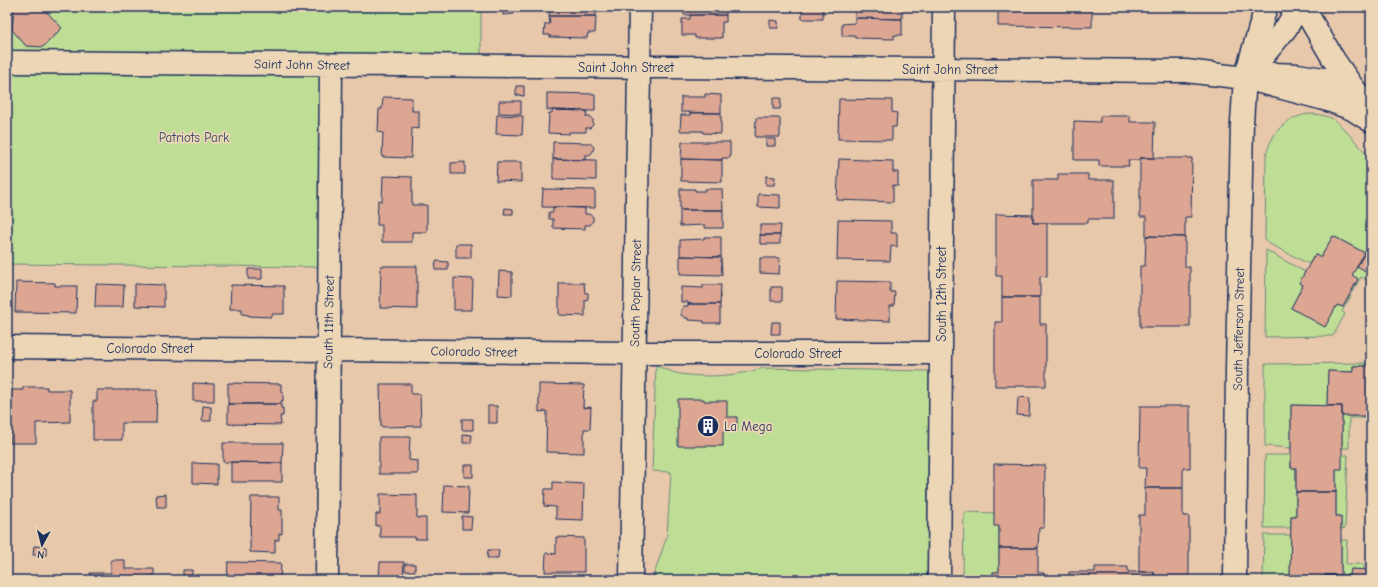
<svg xmlns="http://www.w3.org/2000/svg" width="1378" height="587" font-family="'Comic Neue',sans-serif">
<style>
.green{fill:#bedd95;stroke:#6c867a}
.building{fill:#dca692;stroke:#1b2f5e}
.lines{fill:none;stroke-linecap:round;stroke-linejoin:round}
.minor-casing{stroke:#1b2f5e;stroke-width:25}
.major-casing{stroke:#1b2f5e;stroke-width:25}
.minor{stroke:#edd6b6;stroke-width:22}
.major{stroke:#edd6b6;stroke-width:22}
.labels{text-anchor:middle;stroke-width:3.5;stroke-linejoin:round;paint-order:stroke}
.street-label{font-size:13px;fill:#1b2f5e;stroke:#edd6b6}
.park-label{font-size:13px;fill:#334966;stroke:#edd6b6}
.poi-label{font-size:13px;fill:#1b2f5e;stroke:#edd6b6;text-anchor:start}
</style>
<rect width="100%" height="100%" fill="#e8c8ab"/>
<filter id="ink" filterUnits="userSpaceOnUse"><feTurbulence type="fractalNoise" baseFrequency=".025" numOctaves="2"/><feDisplacementMap in="SourceGraphic" scale="8" xChannelSelector="R" yChannelSelector="G"/><feConvolveMatrix kernelMatrix="1 2 1 2 8 2 1 2 1" color-interpolation-filters="sRGB"/></filter>
<g filter="url(#ink)">
<!-- green -->
<path class="green" d="M 8,7 L 481,7 L 481,57 L 325,55 L 321,267 L 7,264 Z
M 1309,114 C 1317,114 1323,115 1331,118 C 1341,123 1361,149 1371,158 L 1371,241 L 1365,253 L 1333,236 L 1321,257 L 1315,254 L 1309,264 L 1268,243 L 1265,240 L 1266,156 C 1271,133 1285,117 1309,114 Z
M 1266,250 L 1305,272 L 1299,283 L 1303,285 L 1291,308 L 1325,326 L 1337,305 L 1343,307 L 1350,295 L 1351,296 L 1342,311 L 1345,314 L 1333,336 L 1265,337 Z
M 1357,266 L 1371,274 L 1371,283 L 1361,277 L 1353,291 L 1352,291 L 1358,279 L 1352,275 Z
M 1366,363 L 1366,365 L 1353,366 L 1353,372 L 1328,371 L 1327,406 L 1291,405 L 1291,448 L 1265,446 L 1265,364 Z
M 656,366 C 664,368 673,373 680,374 C 708,378 736,376 763,368 L 929,371 L 927,580 L 652,580 L 667,536 L 671,472 L 652,471 Z
M 1342,416 L 1364,416 L 1364,418 L 1349,418 L 1349,448 L 1342,448 Z
M 1265,455 L 1291,455 L 1291,468 L 1296,468 L 1296,516 L 1291,516 L 1291,528 L 1264,528 Z
M 1342,455 L 1348,455 L 1345,528 L 1341,529 L 1341,516 L 1336,516 L 1336,469 Z
M 964,512 L 994,513 L 999,526 L 999,572 L 993,572 L 993,580 L 963,580 Z
M 1264,535 L 1291,535 L 1290,579 L 1326,580 L 1263,580 Z
M 1341,540 L 1347,540 L 1346,564 L 1364,564 L 1364,570 L 1351,569 L 1350,575 L 1341,575 Z"/>
<!-- building -->
<path class="building" d="M 14,7 L 42,7 L 62,28 L 43,47 L 26,46 L 12,30 Z
M 503,7 L 514,7 L 514,14 L 503,15 Z
M 550,7 L 596,7 L 596,16 L 549,16 Z
M 684,7 L 722,7 L 722,10 L 726,10 L 726,15 L 684,15 Z
M 802,7 L 823,7 L 823,19 L 802,19 Z
M 855,7 L 902,7 L 902,19 L 855,18 Z
M 998,7 L 1092,7 L 1092,27 L 998,26 Z
M 690,15 L 726,15 L 726,22 L 722,22 L 722,38 L 695,38 L 695,35 L 682,35 L 682,19 L 690,19 Z
M 549,16 L 596,16 L 595,33 L 588,33 L 587,38 L 550,37 L 550,35 L 544,35 L 545,24 L 550,24 Z
M 855,18 L 902,19 L 902,35 L 894,35 L 894,39 L 855,38 L 855,36 L 842,36 L 842,24 L 855,23 Z
M 770,20 L 778,21 L 778,28 L 770,28 Z
M 516,86 L 524,86 L 524,96 L 516,95 Z
M 547,93 L 595,94 L 595,111 L 547,110 Z
M 705,94 L 721,95 L 721,113 L 681,112 L 681,97 L 705,97 Z
M 383,97 L 412,98 L 412,111 L 419,111 L 419,129 L 412,128 L 411,158 L 382,157 L 383,133 L 378,132 L 379,109 L 382,109 Z
M 773,98 L 781,98 L 780,109 L 773,109 Z
M 839,99 L 892,100 L 892,112 L 897,113 L 896,127 L 892,127 L 892,140 L 838,139 Z
M 499,101 L 521,101 L 521,114 L 499,113 Z
M 552,110 L 587,111 L 586,117 L 590,117 L 593,120 L 593,125 L 590,128 L 586,128 L 586,132 L 569,132 L 569,134 L 548,133 L 549,113 L 552,113 Z
M 690,113 L 721,113 L 721,134 L 703,133 L 703,131 L 680,131 L 681,115 L 690,115 Z
M 497,115 L 523,116 L 522,135 L 496,134 Z
M 1100,116 L 1130,116 L 1130,122 L 1155,122 L 1154,158 L 1140,158 L 1140,160 L 1128,160 L 1129,166 L 1099,166 L 1099,160 L 1074,160 L 1074,121 L 1100,122 Z
M 756,118 L 780,118 L 780,137 L 755,137 Z
M 766,139 L 775,139 L 775,146 L 766,146 Z
M 553,142 L 590,143 L 594,147 L 593,151 L 590,155 L 585,155 L 585,160 L 553,159 Z
M 682,142 L 730,142 L 730,158 L 722,158 L 722,160 L 681,159 Z
M 1140,158 L 1192,158 L 1191,217 L 1185,217 L 1185,237 L 1146,236 L 1146,217 L 1140,217 Z
M 553,159 L 596,160 L 596,180 L 553,179 Z
M 681,159 L 722,160 L 722,182 L 681,181 Z
M 839,159 L 893,161 L 893,172 L 898,172 L 898,186 L 893,185 L 893,202 L 837,200 Z
M 465,162 L 465,174 L 451,174 L 451,163 Z
M 497,162 L 521,162 L 521,182 L 496,181 Z
M 1058,174 L 1088,174 L 1088,180 L 1114,180 L 1114,219 L 1088,219 L 1088,223 L 1033,223 L 1033,180 L 1058,180 Z
M 383,176 L 412,177 L 412,205 L 427,205 L 427,232 L 412,232 L 412,242 L 382,242 L 382,225 L 377,225 L 378,200 L 382,201 Z
M 766,176 L 775,177 L 774,185 L 766,185 Z
M 543,189 L 595,190 L 595,208 L 542,207 Z
M 680,189 L 695,189 L 695,191 L 705,191 L 705,189 L 722,189 L 723,210 L 680,210 Z
M 758,194 L 780,195 L 780,208 L 758,207 Z
M 553,207 L 585,208 L 585,214 L 589,214 L 593,217 L 593,221 L 590,225 L 585,225 L 585,229 L 553,228 L 553,219 L 549,219 L 549,212 L 553,212 Z
M 505,208 L 513,209 L 513,214 L 504,214 Z
M 680,210 L 723,210 L 723,228 L 705,228 L 705,225 L 680,226 Z
M 996,214 L 1033,215 L 1033,223 L 1047,223 L 1047,277 L 1040,276 L 1040,297 L 1002,297 L 1002,276 L 996,276 Z
M 838,220 L 891,221 L 891,233 L 897,233 L 897,247 L 891,246 L 890,261 L 837,260 Z
M 760,225 L 781,225 L 780,235 L 760,235 Z
M 760,235 L 780,235 L 780,244 L 760,244 Z
M 1146,236 L 1185,237 L 1185,267 L 1190,267 L 1190,327 L 1140,327 L 1140,266 L 1145,266 Z
M 1333,236 L 1365,253 L 1352,275 L 1358,279 L 1343,307 L 1337,305 L 1325,327 L 1291,308 L 1303,285 L 1299,283 L 1315,254 L 1321,257 Z
M 704,237 L 721,237 L 721,257 L 680,256 L 680,240 L 704,239 Z
M 1371,241 L 1371,274 L 1357,266 Z
M 456,244 L 471,244 L 471,258 L 456,258 Z
M 680,256 L 721,257 L 722,275 L 680,274 Z
M 760,258 L 780,258 L 779,274 L 760,273 Z
M 436,261 L 448,262 L 448,270 L 435,270 Z
M 381,266 L 417,266 L 417,309 L 380,308 Z
M 248,269 L 262,269 L 262,279 L 248,279 Z
M 499,271 L 512,272 L 512,296 L 498,295 Z
M 454,278 L 473,279 L 472,310 L 454,310 Z
M 837,281 L 890,282 L 890,292 L 895,292 L 894,306 L 890,306 L 890,321 L 836,319 Z
M 16,282 L 55,283 L 55,286 L 77,286 L 76,313 L 15,312 Z
M 559,283 L 584,283 L 585,293 L 588,293 L 588,299 L 585,300 L 585,316 L 559,315 Z
M 96,284 L 124,285 L 123,307 L 95,307 Z
M 135,284 L 164,285 L 164,307 L 135,306 Z
M 231,285 L 284,286 L 284,314 L 272,314 L 272,317 L 249,316 L 249,315 L 242,314 L 242,309 L 230,309 Z
M 703,285 L 721,285 L 720,304 L 688,304 L 688,302 L 681,302 L 681,287 L 703,288 Z
M 771,287 L 782,287 L 782,301 L 771,301 Z
M 1002,297 L 1040,297 L 1040,324 L 1046,324 L 1046,386 L 995,386 L 995,322 L 1002,322 Z
M 688,304 L 720,304 L 720,323 L 704,323 L 704,321 L 688,320 L 688,318 L 685,318 L 681,315 L 681,310 L 684,306 L 688,306 Z
M 772,322 L 780,322 L 780,334 L 771,334 Z
M 1353,366 L 1371,366 L 1371,416 L 1342,416 L 1342,406 L 1327,406 L 1328,371 L 1353,372 Z
M 193,383 L 214,384 L 214,401 L 193,401 Z
M 228,383 L 281,384 L 281,392 L 283,392 L 283,401 L 281,401 L 281,404 L 228,404 Z
M 380,384 L 411,384 L 411,394 L 420,394 L 421,426 L 381,427 Z
M 539,384 L 584,385 L 583,408 L 591,407 L 590,429 L 584,429 L 584,453 L 546,452 L 547,411 L 539,412 Z
M 23,387 L 47,387 L 47,390 L 70,390 L 70,422 L 36,423 L 36,443 L 10,443 L 9,390 L 23,390 Z
M 97,390 L 157,390 L 156,423 L 122,423 L 122,440 L 93,440 L 93,401 L 97,401 Z
M 1018,397 L 1030,398 L 1029,416 L 1017,415 Z
M 678,399 L 704,399 L 704,401 L 727,401 L 727,417 L 737,417 L 737,431 L 723,431 L 723,446 L 678,446 Z
M 228,404 L 281,404 L 281,408 L 283,408 L 283,416 L 280,416 L 281,425 L 228,424 Z
M 1291,405 L 1342,406 L 1342,469 L 1336,469 L 1336,492 L 1296,492 L 1296,468 L 1291,468 Z
M 203,406 L 211,407 L 211,421 L 202,421 Z
M 488,406 L 497,406 L 497,423 L 488,423 Z
M 1140,406 L 1190,406 L 1190,468 L 1183,468 L 1183,488 L 1145,488 L 1146,468 L 1139,468 Z
M 462,419 L 473,419 L 473,430 L 462,430 Z
M 463,434 L 472,435 L 471,443 L 463,443 Z
M 379,437 L 410,437 L 409,460 L 418,461 L 418,474 L 379,474 Z
M 223,443 L 283,443 L 282,463 L 223,462 Z
M 231,462 L 282,463 L 282,482 L 231,482 Z
M 193,463 L 217,464 L 217,484 L 193,483 Z
M 994,464 L 1045,465 L 1044,528 L 1039,528 L 1038,548 L 999,548 L 999,526 L 994,526 Z
M 464,465 L 473,465 L 473,477 L 464,477 Z
M 553,482 L 584,484 L 583,520 L 556,519 L 556,507 L 544,506 L 545,489 L 553,489 Z
M 444,485 L 469,486 L 468,513 L 443,512 Z
M 1145,488 L 1183,488 L 1183,516 L 1189,516 L 1189,577 L 1154,577 L 1154,572 L 1139,572 L 1139,515 L 1145,515 Z
M 1296,492 L 1336,492 L 1336,516 L 1341,516 L 1341,575 L 1325,575 L 1326,580 L 1290,580 L 1291,516 L 1296,516 Z
M 166,494 L 166,507 L 157,507 L 156,495 Z
M 380,494 L 417,495 L 417,518 L 426,518 L 426,539 L 415,539 L 415,537 L 380,537 L 380,526 L 376,526 L 376,514 L 380,514 Z
M 251,497 L 279,497 L 279,510 L 282,510 L 282,534 L 279,533 L 279,540 L 275,540 L 275,553 L 250,552 Z
M 462,516 L 472,517 L 471,529 L 462,529 Z
M 556,537 L 584,538 L 584,572 L 545,572 L 546,553 L 556,554 Z
M 34,546 L 46,547 L 46,555 L 33,555 Z
M 999,548 L 1038,548 L 1038,573 L 1044,573 L 1044,580 L 993,580 L 993,572 L 999,572 Z
M 488,550 L 499,550 L 498,558 L 487,558 Z
M 111,560 L 125,560 L 125,569 L 154,569 L 154,580 L 90,580 L 90,573 L 111,573 Z
M 228,562 L 281,563 L 280,580 L 227,580 Z
M 380,562 L 404,562 L 403,577 L 422,577 L 421,580 L 379,580 Z
M 405,564 L 415,564 L 415,571 L 405,571 Z
M 1095,567 L 1128,567 L 1128,572 L 1154,572 L 1154,580 L 1069,580 L 1069,572 L 1095,572 Z
M 1351,569 L 1371,570 L 1371,580 L 1326,580 L 1325,575 L 1350,575 Z
M 183,570 L 192,570 L 192,577 L 183,577 Z"/>
<g class="lines">
<!-- minor casing -->
<g class="minor-casing">
<path id="minor" d="M 7,62 L 1186,71 L 1245,78 L 1274,74 L 1297,75 L 1337,81 L 1354,89
M 7,347 L 634,353 L 941,353
M 327,580 L 331,65
M 631,580 L 640,7
M 939,580 L 944,7
M 1235,580 L 1237,370 L 1242,122 L 1245,78 L 1266,7"/>
</g>
<!-- major casing -->
<g class="major-casing">
<path id="major" d="M 1294,7 L 1292,18 L 1286,28 L 1245,78 L 1328,100 L 1352,109 L 1371,121
M 1303,7 L 1334,60 L 1354,89 L 1371,109"/>
</g>
<!-- minor -->
<use href="#minor" class="minor"/>
<!-- major -->
<use href="#major" class="major"/>
</g>
</g>
<!-- icons -->
<defs>
<g id="building-disc" transform="scale(1.15)"><circle r="9.5" fill="#1b2f5e" stroke="#edd6b6"/><path d="M-4-6H4V6H1V3H-1V6H-4ZM-2.5-4.3h1.7v1.8h-1.7ZM.8-4.3h1.7v1.8H.8ZM-2.5-1h1.7V.8h-1.7ZM.8-1h1.7V.8H.8Z" fill="#fff"/></g>
</defs>
<g fill-rule="evenodd">
<use href="#building-disc" x="708" y="426"/>
</g>
<g class="labels">
<!-- street labels -->
<g class="street-label">
<text transform="translate(302 64) rotate(1)" y="5">Saint John Street</text>
<text x="626" y="72">Saint John Street</text>
<text x="950" y="74">Saint John Street</text>
<text transform="translate(635 293) rotate(-89)" y="5">South Poplar Street</text>
<text transform="translate(941 294) rotate(-90)" y="5">South 12th Street</text>
<text transform="translate(328 322) rotate(-89)" y="5">South 11th Street</text>
<text transform="translate(1238 329) rotate(-89)" y="5">South Jefferson Street</text>
<text x="150" y="353">Colorado Street</text>
<text transform="translate(474 351) rotate(1)" y="5">Colorado Street</text>
<text x="798" y="358">Colorado Street</text>
</g>
<!-- park labels -->
<g class="park-label">
<text x="194" y="142">Patriots Park</text>
</g>
<!-- poi labels -->
<g class="poi-label">
<text x="724" y="431">La Mega</text>
</g>
</g>
<!-- margin -->
<rect width="1378" height="587" fill="none" stroke="#edd6b6" stroke-width="24"/>
<rect x="12" y="12" width="1354" height="563" fill="none" stroke="#1b2f5e" stroke-width="1.5" filter="url(#ink)"/>
<!-- north arrow -->
<g transform="translate(42 545) rotate(187)" stroke="#edd6b6" stroke-width="3" paint-order="stroke">
<path d="M0-3L7 15L0 10L-7 15Z" fill="#1b2f5e"/>
<text y="-6" font-size="11" font-weight="bold" text-anchor="middle" fill="#1b2f5e">N</text>
</g>
</svg>
